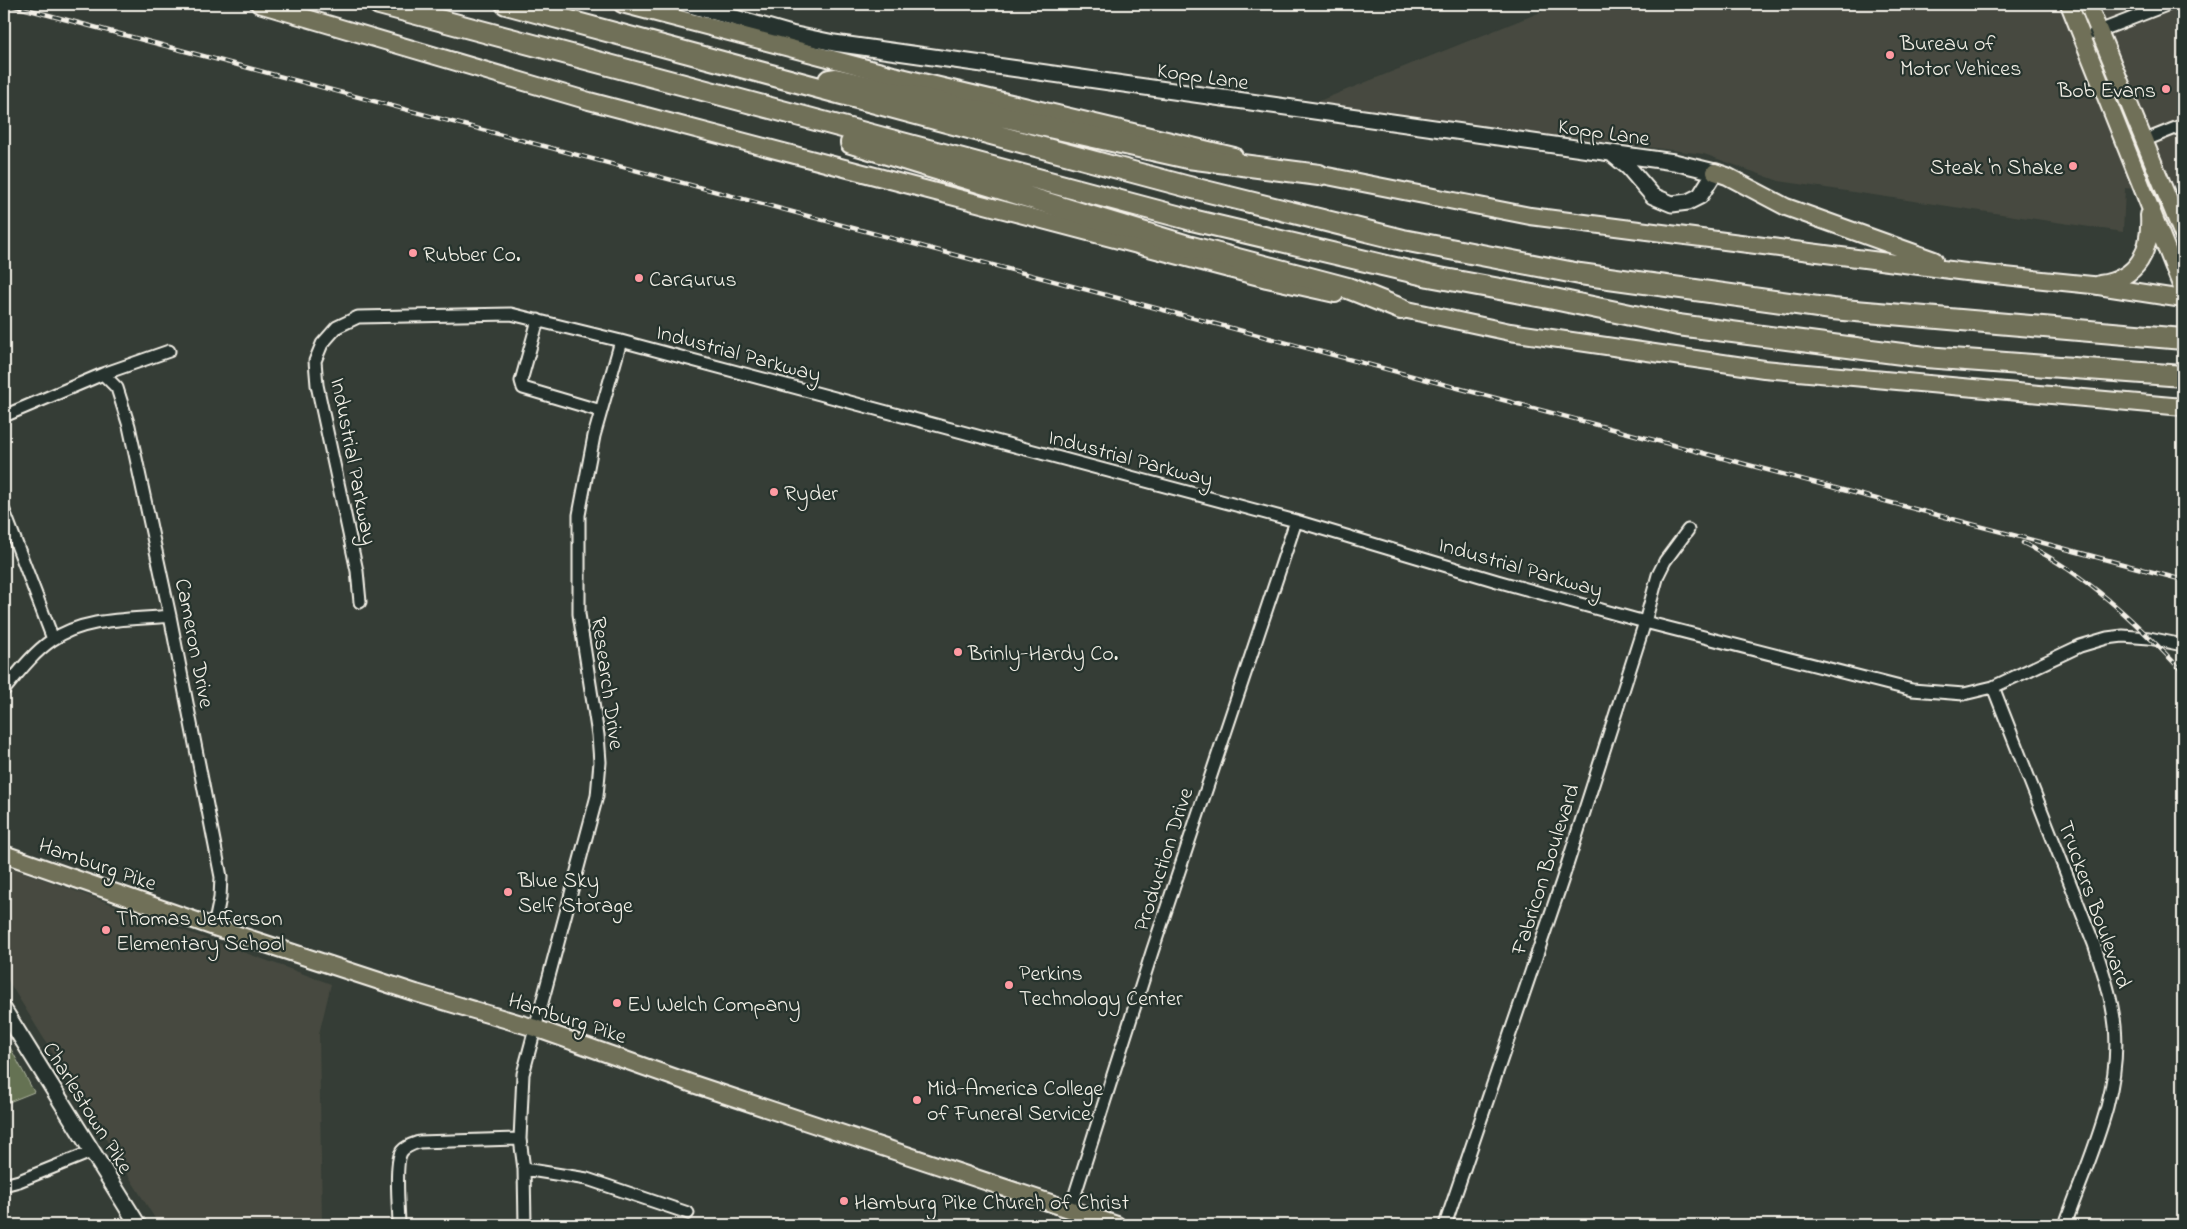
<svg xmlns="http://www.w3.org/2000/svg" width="2187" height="1229" font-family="'Indie Flower',sans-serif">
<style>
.built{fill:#474a40}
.green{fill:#657252;stroke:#acb29d}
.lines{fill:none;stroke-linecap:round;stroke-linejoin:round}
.street-casing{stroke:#f4f1e8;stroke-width:15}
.secondary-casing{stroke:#f4f1e8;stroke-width:19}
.primary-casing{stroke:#f4f1e8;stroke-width:20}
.highway-casing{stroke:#f4f1e8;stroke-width:24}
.street{stroke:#26332d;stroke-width:11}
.secondary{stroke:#26332d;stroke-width:15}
.primary{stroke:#706f59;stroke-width:16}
.highway{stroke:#706f59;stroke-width:20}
.rail-casing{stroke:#f4f1e8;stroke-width:4.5}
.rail{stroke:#26332d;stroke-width:2.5;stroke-dasharray:8;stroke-linecap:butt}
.poi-dot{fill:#ff9aa2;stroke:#26332d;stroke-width:2}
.labels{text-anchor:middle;stroke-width:4.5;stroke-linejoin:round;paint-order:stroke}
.poi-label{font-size:22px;fill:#f4f1e8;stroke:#26332d;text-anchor:start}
.street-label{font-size:22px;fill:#f4f1e8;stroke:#26332d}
</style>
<rect width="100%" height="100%" fill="#353d36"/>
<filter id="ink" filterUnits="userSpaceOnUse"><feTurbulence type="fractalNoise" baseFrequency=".02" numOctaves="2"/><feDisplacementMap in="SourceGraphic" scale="10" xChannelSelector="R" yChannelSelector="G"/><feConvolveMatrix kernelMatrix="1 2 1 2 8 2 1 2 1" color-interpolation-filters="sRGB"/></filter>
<g filter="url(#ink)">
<!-- built -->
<path class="built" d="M 1561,4 L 2183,4 L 2183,194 L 2125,188 L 2123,232 L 1779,181 L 1704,154 L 1309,105 Z
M 4,865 L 331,984 L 319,1034 L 322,1225 L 159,1225 L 4,974 Z"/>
<!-- green -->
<path class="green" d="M 4,1036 L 34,1092 L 4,1104 Z"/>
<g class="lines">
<!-- street casing -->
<g class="street-casing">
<path id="street" d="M 2094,33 L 2169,4
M 2143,141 L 2183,125
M 538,320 L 521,381 L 523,388 L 601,411
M 103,374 L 117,388 L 129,426 L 170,616 L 221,877 L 220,898 L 214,927
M 4,416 L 103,374 L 169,351
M 4,511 L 53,639
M 360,602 L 357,571 L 317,385 L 315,361 L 322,344 L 337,327 L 358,317 L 511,314 L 621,341 L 1296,521 L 1497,581 L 1645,622 L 1912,690 L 1964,694 L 1993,687 L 2080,646 L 2107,638 L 2123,636 L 2149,638 L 2183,645
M 1993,687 L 2094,944 C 2103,971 2112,998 2115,1026 C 2122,1095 2087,1162 2065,1225
M 4,690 C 18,673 33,653 52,640 C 86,617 131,620 170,616
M 524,1169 L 587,1179 L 688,1213
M 4,1185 L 19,1181 L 91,1152
M 1070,1210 L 1152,952 L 1296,521
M 399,1225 C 399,1211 394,1161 402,1151 C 406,1146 413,1144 419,1142 L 520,1139
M 525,1225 L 524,1169 L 520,1139 L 523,1074 L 597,796 L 600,762 L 598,735 L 579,614 L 579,515 L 594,436 L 621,341
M 1445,1225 L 1562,881 L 1645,622 L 1658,575 L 1665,561 L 1688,530"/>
</g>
<!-- secondary casing -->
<g class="secondary-casing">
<path id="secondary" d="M 687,4 L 791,34 L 834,43 L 1674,162 L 1715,172 L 1700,196 L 1688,202 L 1672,204 L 1653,196 L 1629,168 L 1612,154
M 4,1010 L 138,1225"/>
</g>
<!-- primary casing -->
<g class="primary-casing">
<path id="primary" d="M 259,4 L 589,101 L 1267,279 L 1335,294
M 622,4 L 893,75 L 1234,156
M 2069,4 L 2183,290
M 2088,4 L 2183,235
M 1307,172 L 1530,216 L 1966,272 L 2092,285 L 2183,299
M 1715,172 L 1727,176 L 1786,207 L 1934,260
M 2100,284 C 2139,278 2151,251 2149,215
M 1389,306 L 1510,332 L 1764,369 L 2183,407
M 4,854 L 214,927 L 416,993 L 535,1028 L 693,1084 L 1117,1225"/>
</g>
<!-- highway casing -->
<g class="highway-casing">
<path id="highway" d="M 379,4 L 1192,220 L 1429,276 L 1554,299 L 1678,325 L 1925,357 L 2183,376
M 506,4 L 1185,186 L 1403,240 L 1580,274 L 1832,309 L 2183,339
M 829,80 L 835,79 L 1188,158 L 1319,175
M 851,143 L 1188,246 L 1348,288 L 1401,309"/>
</g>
<!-- street -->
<use href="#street" class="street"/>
<!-- secondary -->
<use href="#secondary" class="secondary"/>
<!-- primary -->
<use href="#primary" class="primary"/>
<!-- highway -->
<use href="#highway" class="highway"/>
<!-- rail casing -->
<g class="rail-casing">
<path id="rail" d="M 7,4 L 2183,580
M 2023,543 C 2085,573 2136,622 2183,672"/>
</g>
<!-- rail -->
<use href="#rail" class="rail"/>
</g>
</g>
<!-- markers -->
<g class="poi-dot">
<circle cx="1890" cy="55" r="5"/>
<circle cx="2166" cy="89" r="5"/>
<circle cx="2073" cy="166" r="5"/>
<circle cx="413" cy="253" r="5"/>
<circle cx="639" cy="278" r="5"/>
<circle cx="774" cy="492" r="5"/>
<circle cx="958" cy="652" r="5"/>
<circle cx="508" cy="892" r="5"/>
<circle cx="106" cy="930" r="5"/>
<circle cx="1009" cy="985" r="5"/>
<circle cx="617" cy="1003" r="5"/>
<circle cx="917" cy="1100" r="5"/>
<circle cx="844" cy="1201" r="5"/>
</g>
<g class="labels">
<!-- poi labels -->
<g class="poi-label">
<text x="1900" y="50">Bureau of<tspan x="1900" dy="25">Motor Vehices</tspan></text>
<text x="2156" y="97" text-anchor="end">Bob Evans</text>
<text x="2063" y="174" text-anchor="end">Steak 'n Shake</text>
<text x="423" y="261">Rubber Co.</text>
<text x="649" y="286">CarGurus</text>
<text x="784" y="500">Ryder</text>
<text x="968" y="660">Brinly-Hardy Co.</text>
<text x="518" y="887">Blue Sky<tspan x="518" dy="25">Self Storage</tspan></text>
<text x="116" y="925">Thomas Jefferson<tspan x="116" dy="25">Elementary School</tspan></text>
<text x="1019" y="980">Perkins<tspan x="1019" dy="25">Technology Center</tspan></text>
<text x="627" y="1011">EJ Welch Company</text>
<text x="927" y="1095">Mid-America College<tspan x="927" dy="25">of Funeral Service</tspan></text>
<text x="854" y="1209">Hamburg Pike Church of Christ</text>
</g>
<!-- street labels -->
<g class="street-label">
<text transform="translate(1203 75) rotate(8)" y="8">Kopp Lane</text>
<text transform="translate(1604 131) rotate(8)" y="8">Kopp Lane</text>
<text transform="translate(739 352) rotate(15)" y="8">Industrial Parkway</text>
<text transform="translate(1131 457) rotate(15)" y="8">Industrial Parkway</text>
<text transform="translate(355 461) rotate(79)" y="8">Industrial Parkway</text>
<text transform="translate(1521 566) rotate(16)" y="8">Industrial Parkway</text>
<text transform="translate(196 643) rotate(79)" y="8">Cameron Drive</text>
<text transform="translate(609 683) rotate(82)" y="8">Research Drive</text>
<text transform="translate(1162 859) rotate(-72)" y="8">Production Drive</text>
<text transform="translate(98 863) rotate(19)" y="8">Hamburg Pike</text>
<text transform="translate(1544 869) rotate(-72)" y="8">Fabricon Boulevard</text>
<text transform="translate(2096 904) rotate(70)" y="8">Truckers Boulevard</text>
<text transform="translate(568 1017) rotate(18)" y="8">Hamburg Pike</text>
<text transform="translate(89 1107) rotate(58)" y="8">Charlestown Pike</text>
</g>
</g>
<!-- margin -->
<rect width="2187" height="1229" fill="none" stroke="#26332d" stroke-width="20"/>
<rect x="10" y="10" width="2167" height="1209" fill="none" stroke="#f4f1e8" stroke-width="2" filter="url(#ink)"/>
</svg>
